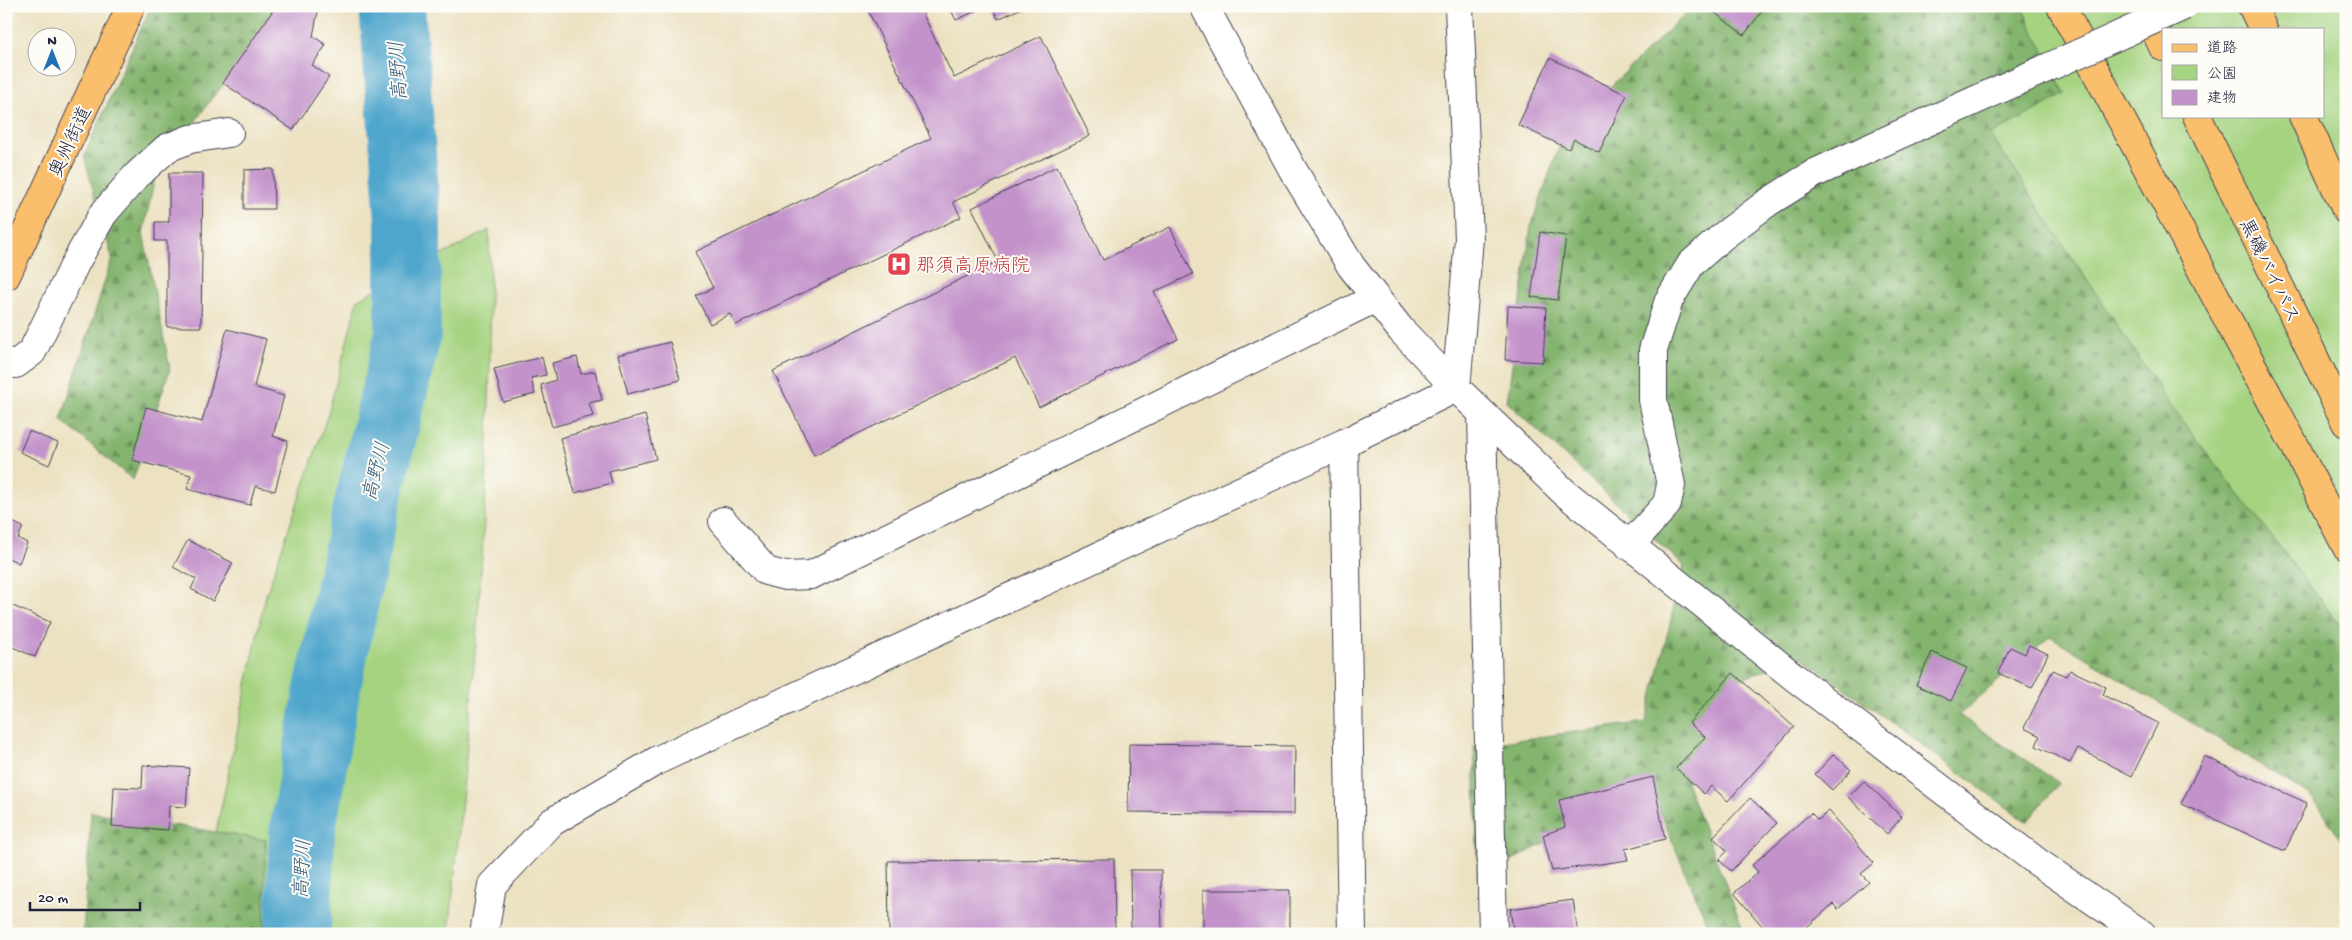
<svg xmlns="http://www.w3.org/2000/svg" width="2352" height="940" font-family="'Gochi Hand','Klee One',sans-serif">
<style>
.green{fill:#a5d380;stroke:#647a5e;fill-rule:evenodd}
.forest{fill:url(#forest-firs);stroke:#536c54}
.lines{fill:none;stroke-linecap:round;stroke-linejoin:round}
.river{stroke:#50a6cc;stroke-width:66}
.building{fill:#c392ca}
.minor-casing{stroke:#403f4f;stroke-width:30}
.major-casing{stroke:#403f4f;stroke-width:30}
.highway-casing{stroke:#403f4f;stroke-width:30}
.minor{stroke:#fff;stroke-width:28}
.major{stroke:#f9bf6d;stroke-width:28}
.highway{stroke:#f9bf6d;stroke-width:28}
.minor-bridge-casing{stroke:#403f4f;stroke-width:30;stroke-linecap:butt}
.minor-bridge{stroke:#fff;stroke-width:28}
.labels{text-anchor:middle;stroke-width:4;stroke-linejoin:round;paint-order:stroke}
.street-label{font-size:19px;fill:#22223b;stroke:#fdfcf7}
.health-label{font-size:19px;fill:#be3a42;stroke:#fdfcf7;text-anchor:start}
.water-label{font-size:20px;font-style:italic;fill:#375d7c;stroke:#fdfcf7}
</style>
<defs>
<pattern id="forest-firs" width="22" height="20" patternUnits="userSpaceOnUse" patternTransform="scale(1.25)"><rect width="22" height="20" fill="#84b56e"/><path d="M5 1l3.5 6h-7zM16 11l3.5 6h-7z" fill="#6c935c"/></pattern>
</defs>
<rect width="100%" height="100%" fill="#fdfcf7"/>
<filter id="ink" filterUnits="userSpaceOnUse"><feTurbulence type="fractalNoise" baseFrequency=".02" numOctaves="2"/><feDisplacementMap in="SourceGraphic" scale="10" xChannelSelector="R" yChannelSelector="G"/><feConvolveMatrix kernelMatrix="1 2 1 2 8 2 1 2 1" color-interpolation-filters="sRGB"/></filter>
<filter id="wash" filterUnits="userSpaceOnUse"><feTurbulence type="fractalNoise" baseFrequency=".0096" numOctaves="4" result="noise"/><feDisplacementMap in="SourceGraphic" scale="20" xChannelSelector="R" yChannelSelector="G"/><feGaussianBlur stdDeviation="1.12" result="paint"/><feColorMatrix in="noise" values="0 0 0 0 0 0 0 0 0 0 0 0 0 0 0 0 0 1.4 0 .05"/><feComposite in="paint" operator="in"/></filter>
<g filter="url(#wash)">
<rect width="100%" height="100%" fill="#ece2c2"/>
<!-- green -->
<path class="green" d="M 2021,6 L 2346,6 L 2346,633 L 2169,404 L 1991,135 L 2065,94 ZM 2163,29 L 2323,29 L 2323,116 L 2163,116 Z
M 489,230 C 496,466 472,699 449,934 L 264,934 L 266,840 L 216,832 L 265,598 L 328,414 L 358,299 Z"/>
<!-- forest -->
<path class="forest" d="M 151,6 L 291,6 L 212,98 L 155,177 L 143,233 L 170,369 L 133,480 L 61,420 L 112,258 L 84,156 Z
M 1693,6 L 2021,6 L 2065,94 L 1991,135 L 2169,404 L 2346,633 L 2346,847 L 2311,796 L 2050,636 L 1959,715 L 2059,783 L 2027,822 L 1802,657 L 1726,684 L 1686,782 L 1745,934 L 1713,934 L 1700,907 L 1650,788 L 1478,878 L 1474,746 L 1646,722 L 1684,566 L 1507,402 L 1531,226 L 1564,132 Z
M 91,812 L 266,840 L 264,934 L 83,934 Z"/>
<g class="lines">
<!-- river -->
<path class="river" d="M 298,934 L 302,834 L 327,690 L 363,522 L 408,334 L 408,221 L 392,6"/>
</g>
<g id="blocks">
<!-- building -->
<path class="building" d="M 276,6 L 319,6 L 313,36 L 326,45 L 312,65 L 329,77 L 293,130 L 223,83 Z
M 919,6 L 954,78 L 1041,36 L 1090,136 L 953,202 L 961,217 L 736,325 L 730,314 L 710,324 L 696,296 L 713,288 L 695,252 L 931,138 L 866,7 Z
M 949,6 L 974,6 L 976,11 L 956,20 Z
M 992,6 L 1026,6 L 998,19 Z
M 1706,6 L 1766,6 L 1744,35 Z
M 1550,58 L 1627,95 L 1599,152 L 1574,139 L 1569,149 L 1518,125 Z
M 1057,166 L 1103,260 L 1170,227 L 1193,274 L 1154,292 L 1178,339 L 1039,407 L 1015,358 L 814,455 L 773,371 L 998,261 L 972,208 Z
M 273,169 L 274,209 L 244,209 L 244,170 Z
M 169,173 L 203,173 L 201,327 L 167,327 L 167,241 L 155,241 L 155,222 L 169,222 Z
M 1540,232 L 1566,236 L 1558,300 L 1531,297 Z
M 1508,306 L 1546,308 L 1543,362 L 1505,360 Z
M 227,329 L 266,339 L 254,387 L 284,396 L 273,436 L 288,441 L 275,491 L 255,486 L 250,505 L 187,489 L 191,475 L 132,460 L 146,407 L 202,422 Z
M 670,342 L 680,380 L 628,394 L 618,355 Z
M 542,357 L 546,375 L 531,378 L 535,394 L 503,402 L 494,369 Z
M 577,357 L 581,374 L 595,371 L 602,400 L 589,403 L 593,416 L 552,427 L 541,385 L 556,380 L 552,363 Z
M 645,415 L 656,459 L 609,471 L 612,483 L 575,493 L 560,438 Z
M 29,431 L 58,443 L 49,465 L 20,452 Z
M 6,519 L 23,527 L 18,538 L 27,543 L 19,563 L 6,557 Z
M 188,540 L 233,563 L 213,601 L 191,589 L 196,579 L 173,567 Z
M 6,603 L 50,622 L 35,657 L 6,644 Z
M 2029,645 L 2048,654 L 2032,688 L 1998,673 L 2010,647 L 2025,654 Z
M 1932,652 L 1967,668 L 1951,701 L 1916,685 Z
M 2053,670 L 2066,676 L 2070,670 L 2106,687 L 2103,695 L 2158,723 L 2132,776 L 2078,748 L 2070,763 L 2036,746 L 2040,736 L 2024,728 Z
M 1733,673 L 1794,727 L 1728,801 L 1711,786 L 1704,794 L 1676,768 L 1705,737 L 1689,723 Z
M 1129,744 L 1295,746 L 1294,814 L 1128,812 Z
M 1834,754 L 1851,770 L 1832,790 L 1815,774 Z
M 2204,756 L 2307,803 L 2285,851 L 2181,804 Z
M 143,765 L 189,768 L 186,807 L 169,806 L 168,830 L 112,826 L 114,787 L 142,788 Z
M 1653,777 L 1665,839 L 1625,849 L 1628,860 L 1552,871 L 1543,835 L 1565,827 L 1559,800 Z
M 1864,781 L 1902,817 L 1887,834 L 1848,797 Z
M 1750,798 L 1777,823 L 1731,871 L 1719,860 L 1727,851 L 1713,837 Z
M 1829,811 L 1874,863 L 1861,874 L 1869,882 L 1838,909 L 1833,904 L 1799,934 L 1769,934 L 1734,893 L 1758,872 L 1752,865 L 1811,813 L 1818,820 Z
M 1114,859 L 1115,934 L 889,934 L 888,861 Z
M 1130,870 L 1161,870 L 1162,934 L 1131,934 Z
M 1203,890 L 1290,890 L 1290,934 L 1203,934 Z
M 1573,900 L 1578,934 L 1514,934 L 1510,909 Z"/>
</g>
</g>
<g filter="url(#ink)">
<use href="#blocks" fill-opacity="0" stroke="#403f4f" stroke-width="1"/>
<g class="lines">
<!-- minor casing -->
<g class="minor-casing">
<path id="minor" d="M 1204,6 L 1293,170 L 1351,266 L 1401,330 L 1456,388 L 1564,492 L 1794,677 L 2036,861 L 2142,934
M 6,362 L 16,364 L 32,352 L 77,260 L 103,214 L 136,176 L 167,148 L 190,139 L 229,133
M 1482,413 L 1493,934
M 723,521 L 766,571 L 785,576 L 811,575 L 1376,298
M 1629,546 L 1667,504 L 1671,485 L 1653,400 L 1653,350 L 1669,300 L 1691,264 L 1723,236 L 1767,203 L 1815,173 L 1916,127
M 484,934 L 492,885 L 552,822 L 658,760 L 1344,443
M 1352,934 L 1344,443 L 1456,388 L 1469,239 L 1459,6"/>
</g>
<!-- major casing -->
<g class="major-casing">
<path id="major" d="M 6,276 L 131,6"/>
</g>
<!-- highway casing -->
<g class="highway-casing">
<path id="highway" d="M 2061,6 L 2294,444 L 2346,546
M 2144,6 L 2163,47
M 2252,6 L 2263,29
M 2197,116 L 2346,423
M 2303,116 L 2346,210"/>
</g>
<!-- minor -->
<use href="#minor" class="minor"/>
<!-- major -->
<use href="#major" class="major"/>
<!-- highway -->
<use href="#highway" class="highway"/>
<!-- minor-bridge casing -->
<g class="minor-bridge-casing">
<path id="minor-bridge" d="M 1916,127 L 2184,6"/>
</g>
<!-- minor-bridge -->
<use href="#minor-bridge" class="minor-bridge"/>
</g>
</g>
<!-- icons -->
<defs>
<g id="hospital-square" transform="scale(1.25)"><rect x="-9" y="-9" width="18" height="18" rx="4" fill="#e0444e" stroke="#fdfcf7"/><path d="M-5-5h3v3.5h4V-5h3V5h-3V1.5h-4V5h-3Z" fill="#fff"/></g>
</defs>
<g fill-rule="evenodd">
<use href="#hospital-square" x="899" y="264"/>
</g>
<g class="labels">
<!-- street labels -->
<g class="street-label">
<text transform="translate(69 141) rotate(-65)" y="7">奥州街道</text>
<text transform="translate(2271 270) rotate(64)" y="7">黒磯バイパス</text>
</g>
<!-- health labels -->
<g class="health-label">
<text x="916" y="271">那須高原病院</text>
</g>
<!-- water labels -->
<g class="water-label">
<text transform="translate(397 71) rotate(-94)" y="7">高野川</text>
<text transform="translate(375 471) rotate(-76)" y="7">高野川</text>
<text transform="translate(301 869) rotate(-87)" y="7">高野川</text>
</g>
</g>
<!-- margin -->
<rect width="2352" height="940" fill="none" stroke="#fdfcf7" stroke-width="25"/>
<!-- legend -->
<rect x="2162" y="28" width="162" height="90" fill="#fdfcf7" stroke="#a5a5ac"/>
<rect x="2172" y="44" width="25" height="8" fill="#f9bf6d" stroke="#a5a5ac"/>
<text x="2207" y="52" font-size="15" fill="#22223b">道路</text>
<rect x="2172" y="65" width="25" height="15" fill="#a5d380" stroke="#a5a5ac"/>
<text x="2207" y="78" font-size="15" fill="#22223b">公園</text>
<rect x="2172" y="90" width="25" height="15" fill="#c392ca" stroke="#a5a5ac"/>
<text x="2207" y="102" font-size="15" fill="#22223b">建物</text>
<!-- north arrow -->
<g transform="translate(52 52)"><circle r="24" fill="#fdfcf7" stroke="#a5a5ac"/>
<path d="M0-4L9 19L0 12L-9 19Z" fill="#1f6fb2"/>
<text y="-8" font-size="14" font-weight="bold" text-anchor="middle" fill="#22223b">N</text>
</g>
<!-- scale -->
<path d="M30 902v8h110v-8" fill="none" stroke="#22223b" stroke-width="2.5"/>
<text x="38" y="902" font-size="15" fill="#22223b" stroke="#fdfcf7" stroke-width="4" paint-order="stroke">20 m</text>
</svg>
